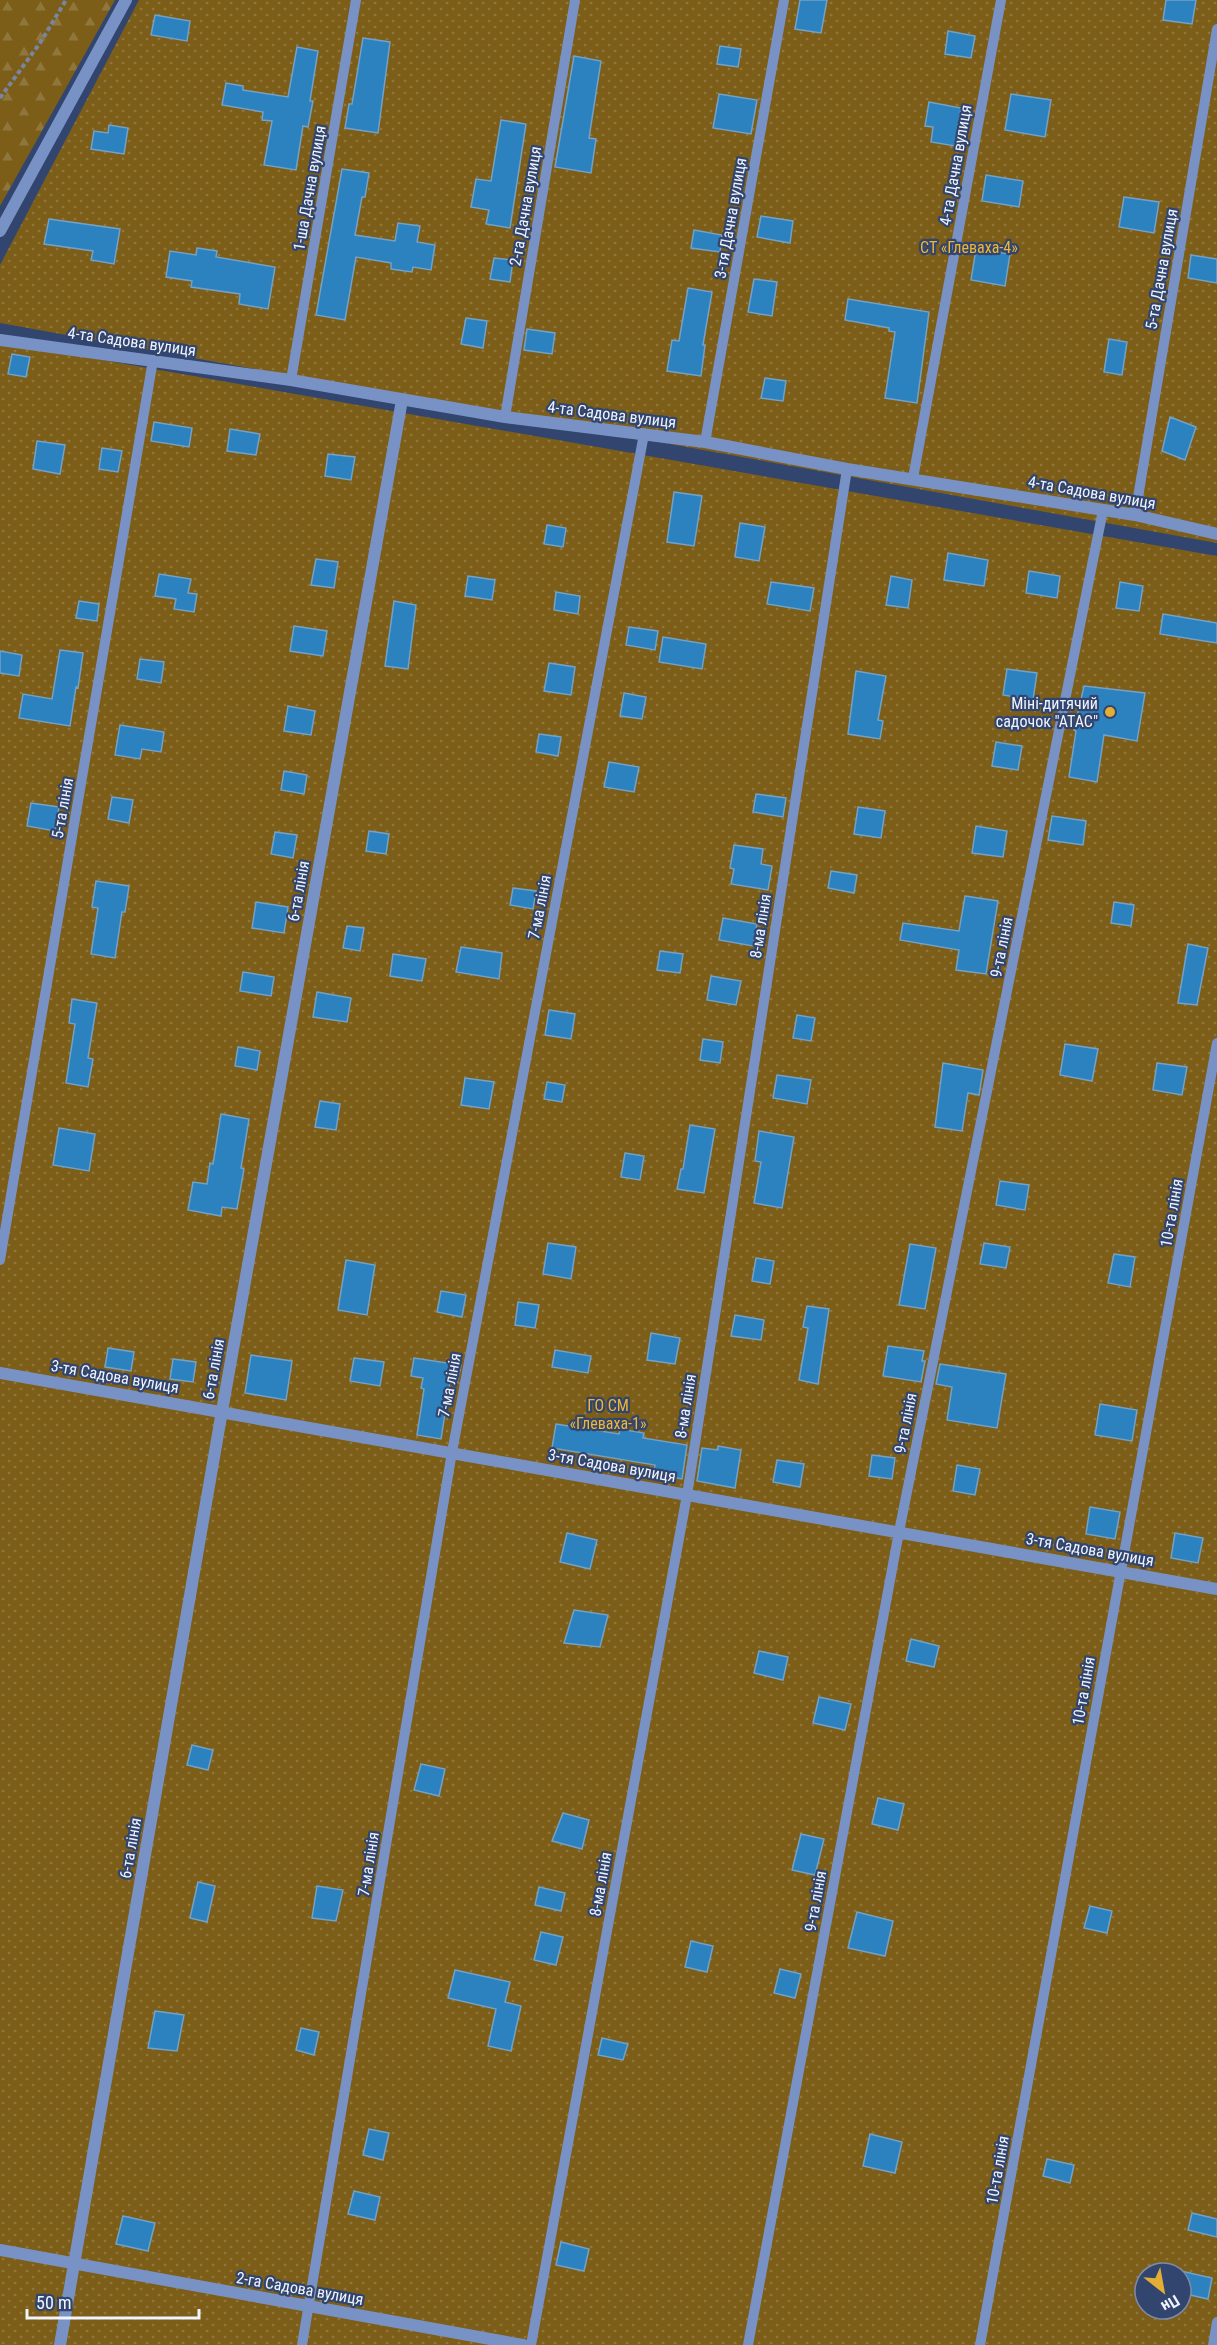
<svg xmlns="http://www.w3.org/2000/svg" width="1217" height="2345" font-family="'Roboto Condensed',sans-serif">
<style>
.forest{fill:url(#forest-firs)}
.park{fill:url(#park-dots);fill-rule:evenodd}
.building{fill:#2c82be;stroke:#74a1c6;stroke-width:1.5}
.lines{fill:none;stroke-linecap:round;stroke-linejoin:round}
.path{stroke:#7886a3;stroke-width:4;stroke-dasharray:4.5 3;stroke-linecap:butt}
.lane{stroke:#7992c5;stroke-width:10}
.street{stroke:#7992c5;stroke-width:12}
.poi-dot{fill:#e3ae34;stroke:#32456e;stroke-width:2}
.labels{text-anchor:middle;stroke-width:4.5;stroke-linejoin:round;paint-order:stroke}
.street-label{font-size:16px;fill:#eff4fe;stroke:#32456e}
.park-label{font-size:16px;fill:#efb732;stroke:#32456e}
.poi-label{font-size:16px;fill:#eff4fe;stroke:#32456e;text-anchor:end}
</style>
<defs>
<pattern id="forest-firs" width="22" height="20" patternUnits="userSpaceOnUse" patternTransform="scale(1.5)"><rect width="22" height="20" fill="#7c5e19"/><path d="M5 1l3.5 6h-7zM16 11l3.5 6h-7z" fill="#8f763c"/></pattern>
<pattern id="park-dots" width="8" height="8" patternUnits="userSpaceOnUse" patternTransform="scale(1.5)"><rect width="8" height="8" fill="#7c5e19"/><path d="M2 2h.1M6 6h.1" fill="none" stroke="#8f763c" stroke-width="1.8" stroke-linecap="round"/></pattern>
</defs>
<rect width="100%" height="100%" fill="#32456e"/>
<!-- forest -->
<path class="forest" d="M 0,0 L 115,0 L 0,206 Z"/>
<!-- park -->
<path class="park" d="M 139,0 L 1217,0 L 1217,543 L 0,323 L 0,265 Z
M 0,342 L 1217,556 L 1217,2345 L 0,2345 ZM 1145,2273 L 1181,2273 L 1181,2309 L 1145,2309 Z"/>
<!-- building -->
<path class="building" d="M 800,0 L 827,0 L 821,33 L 795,29 Z
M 1166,0 L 1196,0 L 1192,24 L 1163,20 Z
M 155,15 L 190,21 L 187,41 L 151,35 Z
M 948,31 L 975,36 L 971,58 L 945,54 Z
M 363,38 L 390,42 L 378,133 L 345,128 L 349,104 L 352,104 Z
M 720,46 L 741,49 L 738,67 L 717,64 Z
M 297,47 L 318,51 L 310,101 L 313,101 L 308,127 L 303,126 L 296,170 L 264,165 L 272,121 L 262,120 L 263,112 L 222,105 L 226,83 L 243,86 L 243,90 L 288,97 Z
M 574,56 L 601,61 L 589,138 L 596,139 L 591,173 L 555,167 Z
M 719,94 L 757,100 L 751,134 L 713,128 Z
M 1011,94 L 1051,100 L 1045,137 L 1005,130 Z
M 929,102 L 961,108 L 955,146 L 931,142 L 933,127 L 925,126 Z
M 501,120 L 526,124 L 510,228 L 486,224 L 489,210 L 471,207 L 476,179 L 491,181 Z
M 109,125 L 128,128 L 124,154 L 91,149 L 94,131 L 108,133 Z
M 342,169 L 369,173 L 365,197 L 362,197 L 355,235 L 395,241 L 398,223 L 420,226 L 417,242 L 435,245 L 431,270 L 413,267 L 412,272 L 391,269 L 391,263 L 356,257 L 345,320 L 316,315 Z
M 986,175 L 1023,181 L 1019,207 L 982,201 Z
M 1124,197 L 1159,202 L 1154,233 L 1119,227 Z
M 761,216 L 793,221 L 790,243 L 757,237 Z
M 49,219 L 120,229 L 114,264 L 91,260 L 93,251 L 44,244 Z
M 694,230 L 722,235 L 720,252 L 691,248 Z
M 197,248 L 217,251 L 216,257 L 275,267 L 268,309 L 239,304 L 240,294 L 191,287 L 192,281 L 166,277 L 170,251 L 196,255 Z
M 976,249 L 1010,254 L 1005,286 L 971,280 Z
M 1191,255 L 1217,259 L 1217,283 L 1188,278 Z
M 494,258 L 513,260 L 510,282 L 490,279 Z
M 754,279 L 777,282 L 772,316 L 748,312 Z
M 688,288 L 712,292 L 703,345 L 705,345 L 701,376 L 667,371 L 672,340 L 679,341 Z
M 848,299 L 929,312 L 917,403 L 885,398 L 895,332 L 889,331 L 889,328 L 845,320 Z
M 466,318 L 487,321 L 483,348 L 461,344 Z
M 527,329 L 555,333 L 552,354 L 524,350 Z
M 1109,339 L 1127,342 L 1122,375 L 1104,372 Z
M 12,354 L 30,357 L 26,377 L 8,374 Z
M 765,378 L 786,381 L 783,401 L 761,398 Z
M 1170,417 L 1196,427 L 1185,460 L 1162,451 Z
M 154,422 L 192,428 L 189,447 L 151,441 Z
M 230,429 L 260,434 L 256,455 L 227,451 Z
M 37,441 L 65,445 L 60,474 L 33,469 Z
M 102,448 L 122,451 L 118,472 L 99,469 Z
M 328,454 L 355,457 L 351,480 L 325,476 Z
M 674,492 L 702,496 L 694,546 L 667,542 Z
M 740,523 L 765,527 L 759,561 L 735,557 Z
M 547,525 L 566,528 L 563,547 L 544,544 Z
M 948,553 L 988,560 L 984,586 L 944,580 Z
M 316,559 L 338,562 L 334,588 L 311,585 Z
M 1029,571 L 1060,576 L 1057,598 L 1026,593 Z
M 159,574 L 191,579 L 188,593 L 197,594 L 194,612 L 174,609 L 176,599 L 155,596 Z
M 468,576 L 495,580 L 492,600 L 465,596 Z
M 891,576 L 912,580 L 908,608 L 886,605 Z
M 771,582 L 814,588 L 810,611 L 767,604 Z
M 1120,582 L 1143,586 L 1139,611 L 1116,608 Z
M 556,592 L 580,596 L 578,614 L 554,610 Z
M 79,601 L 99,604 L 97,621 L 76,618 Z
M 394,601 L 416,605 L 408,669 L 385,666 Z
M 1163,614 L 1217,623 L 1217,643 L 1160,634 Z
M 294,626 L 327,631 L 323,656 L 290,651 Z
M 629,627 L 658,631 L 655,650 L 626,645 Z
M 663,637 L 706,644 L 702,669 L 659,662 Z
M 60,650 L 83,653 L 78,688 L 76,687 L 70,726 L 19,718 L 23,694 L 52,699 Z
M 0,651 L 22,655 L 19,676 L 0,673 Z
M 140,659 L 164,662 L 161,683 L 137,679 Z
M 549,663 L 575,667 L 571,695 L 544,691 Z
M 1007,669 L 1037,673 L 1033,700 L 1003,695 Z
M 856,671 L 886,676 L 878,720 L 883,721 L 880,739 L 848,734 Z
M 1084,686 L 1145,693 L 1137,741 L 1104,735 L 1097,782 L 1069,777 L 1076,731 L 1074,730 Z
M 624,693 L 646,697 L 642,719 L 620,716 Z
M 288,706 L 315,711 L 311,735 L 284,731 Z
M 120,725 L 164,732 L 161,752 L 142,749 L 140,759 L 115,755 Z
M 539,734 L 561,737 L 558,756 L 536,752 Z
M 996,742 L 1022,746 L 1018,770 L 992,766 Z
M 609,762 L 639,767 L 634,792 L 604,787 Z
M 284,771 L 307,775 L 304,794 L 281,790 Z
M 756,794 L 786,798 L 783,817 L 753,812 Z
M 112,797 L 133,800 L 129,823 L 108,819 Z
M 31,803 L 59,807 L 55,831 L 27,826 Z
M 858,807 L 885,811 L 881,838 L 854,834 Z
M 1052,816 L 1086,821 L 1083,845 L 1048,840 Z
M 976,826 L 1007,831 L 1003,857 L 972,853 Z
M 369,831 L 389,834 L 386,854 L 366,851 Z
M 275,832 L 297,835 L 293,858 L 271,854 Z
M 734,845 L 763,849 L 761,864 L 772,866 L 768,890 L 731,884 L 734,869 L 730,868 Z
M 831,871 L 857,875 L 854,893 L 828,888 Z
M 96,881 L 129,886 L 125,912 L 122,912 L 115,958 L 91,954 L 98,908 L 92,907 Z
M 513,888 L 536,891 L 533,909 L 510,905 Z
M 965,896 L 998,901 L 986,974 L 956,970 L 959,950 L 900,940 L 903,923 L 959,931 Z
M 256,902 L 288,907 L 284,933 L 252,928 Z
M 1114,902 L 1134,905 L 1131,926 L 1111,923 Z
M 723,918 L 757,924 L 753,946 L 719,940 Z
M 347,926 L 364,928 L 360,951 L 343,948 Z
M 1188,944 L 1208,948 L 1197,1005 L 1178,1003 Z
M 461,947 L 502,953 L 499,979 L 456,972 Z
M 660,951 L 683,954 L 680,973 L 657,970 Z
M 393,954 L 426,959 L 422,981 L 390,976 Z
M 243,972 L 274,977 L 271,996 L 240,991 Z
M 711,976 L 741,981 L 736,1005 L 707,1000 Z
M 317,992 L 351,998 L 347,1022 L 313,1017 Z
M 72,999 L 97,1003 L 88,1058 L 93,1059 L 88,1087 L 66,1083 L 75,1024 L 69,1023 Z
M 549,1010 L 575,1014 L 571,1039 L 545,1035 Z
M 797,1015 L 815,1018 L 811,1041 L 793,1038 Z
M 703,1039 L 723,1042 L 720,1063 L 700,1060 Z
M 1065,1044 L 1098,1049 L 1092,1081 L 1060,1075 Z
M 238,1047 L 260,1051 L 257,1070 L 235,1066 Z
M 943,1063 L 983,1070 L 979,1095 L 968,1093 L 962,1131 L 935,1127 Z
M 1157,1063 L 1187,1067 L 1182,1095 L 1153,1090 Z
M 777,1075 L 811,1080 L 807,1104 L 773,1098 Z
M 465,1078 L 494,1082 L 489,1109 L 461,1105 Z
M 547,1082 L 565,1085 L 562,1102 L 544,1099 Z
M 320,1101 L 340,1104 L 336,1130 L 315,1127 Z
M 221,1114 L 249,1119 L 241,1168 L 244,1169 L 237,1209 L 222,1207 L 221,1216 L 188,1210 L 193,1182 L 207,1184 L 210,1163 L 213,1164 Z
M 690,1125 L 715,1129 L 704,1193 L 677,1189 L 681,1169 L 683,1169 Z
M 59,1128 L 95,1134 L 89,1171 L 53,1165 Z
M 759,1131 L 794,1137 L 782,1208 L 754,1203 L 761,1162 L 755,1161 Z
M 625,1153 L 644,1156 L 640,1180 L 621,1177 Z
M 1000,1181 L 1029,1185 L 1025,1210 L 996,1205 Z
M 548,1243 L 576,1247 L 571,1279 L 543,1274 Z
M 984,1243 L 1010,1247 L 1006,1268 L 980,1264 Z
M 910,1244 L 936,1248 L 925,1309 L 899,1305 Z
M 1114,1254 L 1135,1257 L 1130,1287 L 1108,1283 Z
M 756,1258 L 774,1261 L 770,1284 L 752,1281 Z
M 346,1260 L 375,1265 L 367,1315 L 338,1310 Z
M 441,1291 L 466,1295 L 462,1317 L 437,1312 Z
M 518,1302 L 539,1305 L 535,1328 L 515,1325 Z
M 807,1306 L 829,1309 L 818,1384 L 799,1380 L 808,1328 L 803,1327 Z
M 735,1315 L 764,1320 L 761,1340 L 731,1336 Z
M 651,1333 L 680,1338 L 675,1364 L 647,1360 Z
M 888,1346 L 924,1351 L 922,1361 L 925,1361 L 921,1382 L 883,1376 Z
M 108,1348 L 134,1352 L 131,1371 L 105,1367 Z
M 555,1350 L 591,1356 L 588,1373 L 552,1367 Z
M 251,1355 L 292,1361 L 286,1400 L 245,1393 Z
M 354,1358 L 384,1362 L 380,1386 L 350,1381 Z
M 414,1358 L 461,1365 L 457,1383 L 450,1382 L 441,1439 L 417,1435 L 424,1389 L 421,1388 L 423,1378 L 411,1376 Z
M 173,1359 L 196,1362 L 193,1382 L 170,1379 Z
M 940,1364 L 1006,1374 L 997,1428 L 947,1420 L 952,1387 L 936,1384 Z
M 1100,1404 L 1137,1410 L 1132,1441 L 1095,1435 Z
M 556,1424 L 619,1434 L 620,1429 L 644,1433 L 643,1438 L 687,1445 L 682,1479 L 653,1474 L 655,1465 L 552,1448 Z
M 718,1446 L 741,1450 L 735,1488 L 697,1481 L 702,1448 L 718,1450 Z
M 872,1455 L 895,1458 L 892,1479 L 869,1476 Z
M 777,1460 L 804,1464 L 800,1487 L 773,1482 Z
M 957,1465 L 980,1469 L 975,1495 L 953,1491 Z
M 1090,1507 L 1120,1512 L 1115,1539 L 1086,1534 Z
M 567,1533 L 597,1540 L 590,1569 L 560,1562 Z
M 1175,1533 L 1203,1538 L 1198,1563 L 1171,1558 Z
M 574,1610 L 608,1615 L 600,1647 L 564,1643 Z
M 911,1639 L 939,1646 L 934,1667 L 906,1661 Z
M 759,1651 L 788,1657 L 783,1680 L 754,1673 Z
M 819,1697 L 851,1704 L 845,1730 L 813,1723 Z
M 192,1745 L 213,1750 L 208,1770 L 187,1765 Z
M 421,1764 L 445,1769 L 439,1796 L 414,1790 Z
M 878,1798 L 904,1804 L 898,1830 L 872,1824 Z
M 563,1813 L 589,1820 L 582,1849 L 552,1841 Z
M 801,1834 L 824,1839 L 815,1875 L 792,1870 Z
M 198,1882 L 215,1886 L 207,1922 L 190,1918 Z
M 317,1886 L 343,1890 L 336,1921 L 312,1918 Z
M 539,1887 L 565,1893 L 561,1911 L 535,1905 Z
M 1090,1906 L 1112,1911 L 1107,1933 L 1084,1928 Z
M 857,1912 L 893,1921 L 885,1956 L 848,1948 Z
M 541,1932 L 563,1937 L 556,1965 L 534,1960 Z
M 691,1941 L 713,1946 L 707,1972 L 685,1967 Z
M 780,1969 L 801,1974 L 795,1998 L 774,1993 Z
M 455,1970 L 510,1982 L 505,2002 L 521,2006 L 511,2051 L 488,2046 L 496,2009 L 448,1998 Z
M 155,2011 L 184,2015 L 177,2051 L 148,2048 Z
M 301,2028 L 319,2032 L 314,2055 L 296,2050 Z
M 602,2038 L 628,2044 L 623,2060 L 598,2055 Z
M 369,2129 L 389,2133 L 383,2160 L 363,2155 Z
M 870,2134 L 902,2142 L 895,2173 L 863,2166 Z
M 1047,2159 L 1074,2165 L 1070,2183 L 1043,2176 Z
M 354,2191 L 380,2197 L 375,2220 L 348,2214 Z
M 1192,2213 L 1217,2219 L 1217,2237 L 1188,2230 Z
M 123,2216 L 155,2223 L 148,2251 L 116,2244 Z
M 561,2242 L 589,2249 L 584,2271 L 556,2265 Z
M 1181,2271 L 1212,2278 L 1208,2299 L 1181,2293 Z"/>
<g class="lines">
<!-- path -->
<path class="path" d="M 0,98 L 40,43 L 66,0"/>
<!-- lane -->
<path class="lane" d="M 291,380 L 356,0
M 505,417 L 575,0
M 705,442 L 784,0
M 913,478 L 1001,0
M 1135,515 L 1217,29
M 0,1260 L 153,360
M 302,2345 L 452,1452 L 644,434
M 531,2345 L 687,1495 L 847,469
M 748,2345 L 899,1532 L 1103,510
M 980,2345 L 1217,1043
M 1213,2345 L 1217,2322"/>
<!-- street -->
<path class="street" d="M 0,231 L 126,0
M 0,340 L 291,380 L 505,417 L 705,442 L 847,469 L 1135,515 L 1217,534
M 0,1373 L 1217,1589
M 0,2250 L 523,2345
M 60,2345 L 222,1411 L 402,400"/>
</g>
<!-- markers -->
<circle class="poi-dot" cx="1110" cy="712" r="6"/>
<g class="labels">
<!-- street labels -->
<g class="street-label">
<text transform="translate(955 165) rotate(-80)" y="6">4-та Дачна вулиця</text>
<text transform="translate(309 188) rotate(-80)" y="6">1-ша Дачна вулиця</text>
<text transform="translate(525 206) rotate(-80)" y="6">2-га Дачна вулиця</text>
<text transform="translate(730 218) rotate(-80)" y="6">3-тя Дачна вулиця</text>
<text transform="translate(1161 269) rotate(-80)" y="6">5-та Дачна вулиця</text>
<text transform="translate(132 341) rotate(8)" y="6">4-та Садова вулиця</text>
<text transform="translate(612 414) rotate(7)" y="6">4-та Садова вулиця</text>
<text transform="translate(1092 492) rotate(10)" y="6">4-та Садова вулиця</text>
<text transform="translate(62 808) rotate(-80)" y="6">5-та лінія</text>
<text transform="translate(298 891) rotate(-80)" y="6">6-та лінія</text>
<text transform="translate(539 907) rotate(-79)" y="6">7-ма лінія</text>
<text transform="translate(760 926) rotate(-81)" y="6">8-ма лінія</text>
<text transform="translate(1001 947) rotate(-79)" y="6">9-та лінія</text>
<text transform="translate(1171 1213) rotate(-80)" y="6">10-та лінія</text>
<text transform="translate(213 1369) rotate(-80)" y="6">6-та лінія</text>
<text transform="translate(115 1376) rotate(10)" y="6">3-тя Садова вулиця</text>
<text transform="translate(449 1385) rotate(-79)" y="6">7-ма лінія</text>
<text transform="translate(685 1406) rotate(-81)" y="6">8-ма лінія</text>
<text transform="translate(905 1423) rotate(-79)" y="6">9-та лінія</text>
<text transform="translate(612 1465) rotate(10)" y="6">3-тя Садова вулиця</text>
<text transform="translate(1090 1549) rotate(10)" y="6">3-тя Садова вулиця</text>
<text transform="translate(1083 1691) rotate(-80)" y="6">10-та лінія</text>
<text transform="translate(130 1848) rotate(-80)" y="6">6-та лінія</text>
<text transform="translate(368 1864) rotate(-81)" y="6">7-ма лінія</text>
<text transform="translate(600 1884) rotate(-80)" y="6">8-ма лінія</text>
<text transform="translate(815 1901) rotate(-80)" y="6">9-та лінія</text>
<text transform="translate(997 2170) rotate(-80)" y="6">10-та лінія</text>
<text transform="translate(300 2288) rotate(10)" y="6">2-га Садова вулиця</text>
</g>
<!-- park labels -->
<g class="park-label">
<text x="969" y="253">СТ «Глеваха-4»</text>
<text x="608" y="1411">ГО СМ<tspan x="608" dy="18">«Глеваха-1»</tspan></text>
</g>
<!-- poi labels -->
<g class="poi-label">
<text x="1098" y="709">Міні-дитячий<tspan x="1098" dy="18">садочок "АТАС"</tspan></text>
</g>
</g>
<!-- north arrow -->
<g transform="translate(1163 2291) rotate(149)"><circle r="28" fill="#32456e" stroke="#7e8ba8" stroke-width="1.5"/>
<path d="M0-4.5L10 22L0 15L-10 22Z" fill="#e3ae34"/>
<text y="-9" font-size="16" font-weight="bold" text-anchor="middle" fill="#eff4fe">Пн</text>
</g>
<!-- scale -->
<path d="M27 2309v9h172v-9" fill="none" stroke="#eff4fe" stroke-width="3"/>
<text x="36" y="2309" font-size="18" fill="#eff4fe" stroke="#32456e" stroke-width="4.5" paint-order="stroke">50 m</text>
</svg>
